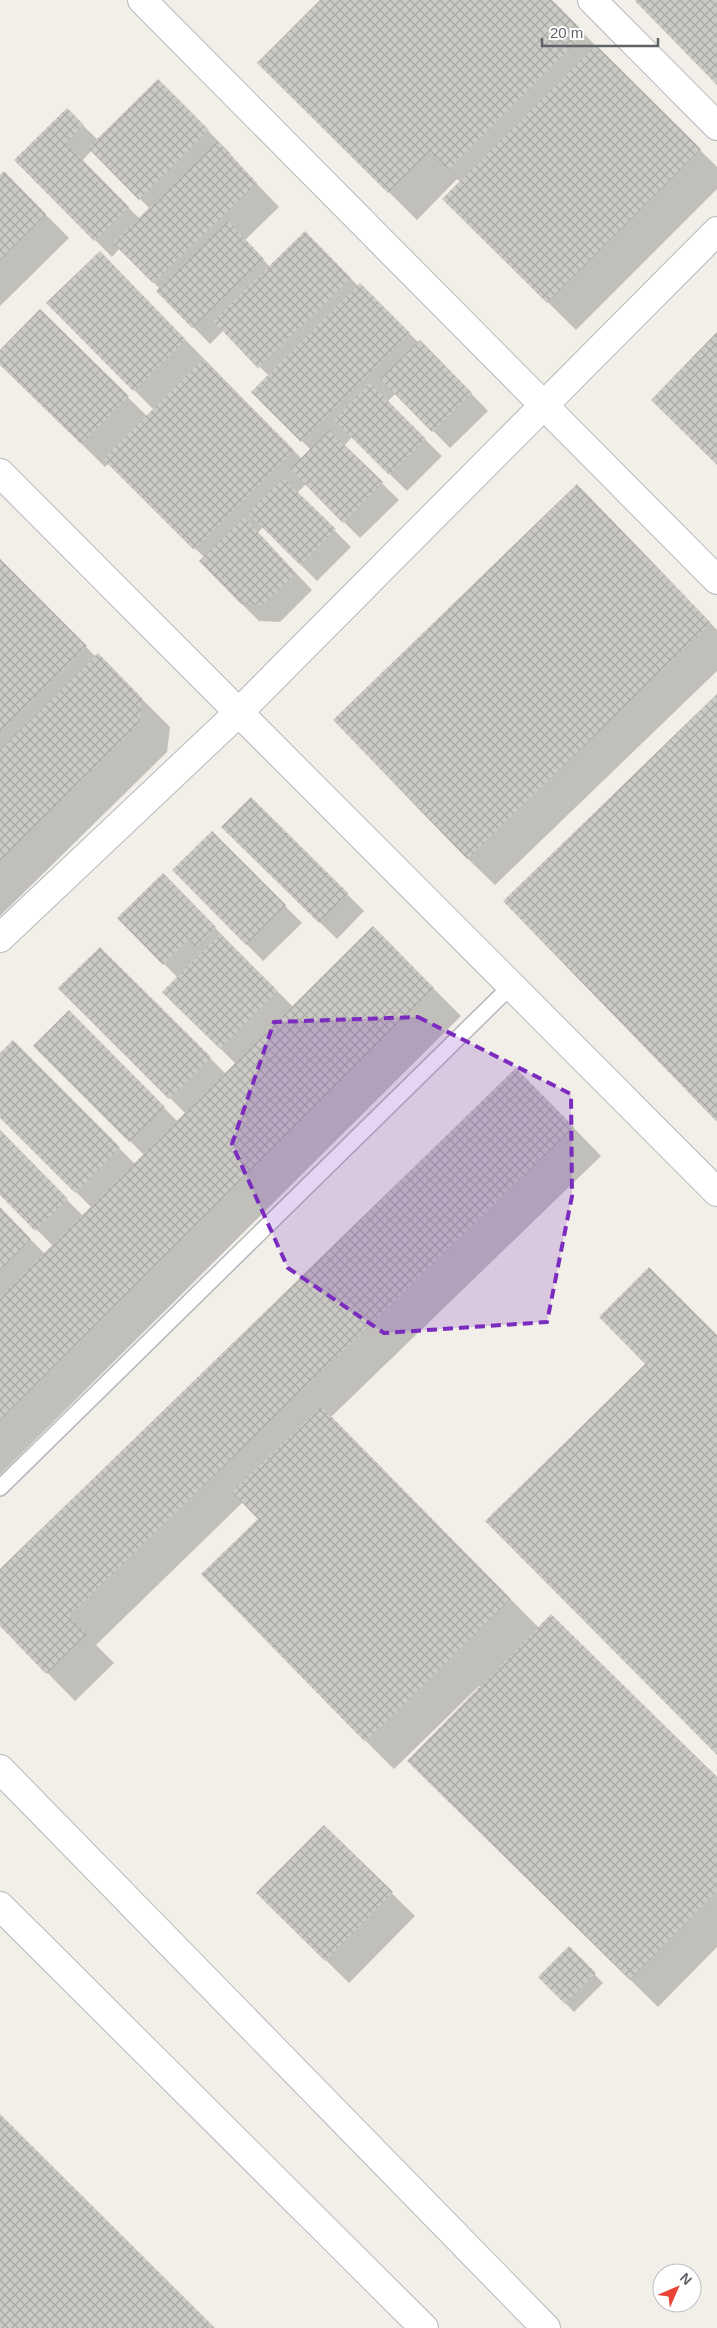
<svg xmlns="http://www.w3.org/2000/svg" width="717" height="2328" font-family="Arial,sans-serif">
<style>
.shadow{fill:#0003;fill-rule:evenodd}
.building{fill:url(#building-cross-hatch)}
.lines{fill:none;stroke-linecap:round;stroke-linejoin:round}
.service-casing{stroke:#b5b8bc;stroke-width:18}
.minor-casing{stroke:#b5b8bc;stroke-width:30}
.tertiary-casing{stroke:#b5b8bc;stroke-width:30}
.service{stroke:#fff;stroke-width:15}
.minor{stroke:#fff;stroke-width:28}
.tertiary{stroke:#fff;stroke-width:28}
.marked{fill:#7b2cbf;fill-opacity:0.2;stroke:#7b2cbf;stroke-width:4;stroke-dasharray:10 6;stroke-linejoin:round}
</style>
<defs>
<pattern id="building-cross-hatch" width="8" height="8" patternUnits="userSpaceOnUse" patternTransform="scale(1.25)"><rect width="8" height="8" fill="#cccac5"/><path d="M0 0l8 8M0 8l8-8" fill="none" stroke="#a9a8a4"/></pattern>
</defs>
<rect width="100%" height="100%" fill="#f1efe8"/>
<!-- shadow -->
<path class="shadow" d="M 321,0 L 550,0 L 717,167 L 717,189 L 576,330 L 444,199 L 461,182 L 457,179 L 417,220 L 259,63 Z
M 158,80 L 231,154 L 230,156 L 279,207 L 245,240 L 270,267 L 329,256 L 358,286 L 360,285 L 419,343 L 437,358 L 488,411 L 450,448 L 396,393 L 387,402 L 442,456 L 407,491 L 352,437 L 344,446 L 399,500 L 360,538 L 306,484 L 297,493 L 351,547 L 317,581 L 263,527 L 258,533 L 312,590 L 280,622 L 259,621 L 242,604 L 204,557 L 109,463 L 105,467 L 0,363 L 0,352 L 40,311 L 147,416 L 154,410 L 48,303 L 123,276 L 302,459 L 311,450 L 253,392 L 269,376 L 224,330 L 210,344 L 158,291 L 160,289 L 120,248 L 112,257 L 16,160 L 67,110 L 98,140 ZM 92,150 L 150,209 L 140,219 L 82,161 Z
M 4,173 L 69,238 L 0,306 L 0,177 Z
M 605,514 L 717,630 L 717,671 L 495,885 L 467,858 Z
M 0,559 L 96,657 L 98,655 L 170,727 L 167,752 L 0,916 Z
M 251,798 L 364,911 L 337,939 L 223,827 Z
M 212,833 L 302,923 L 263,961 L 174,870 Z
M 163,875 L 293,1007 L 373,928 L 461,1016 L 0,1475 L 0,1209 L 45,1254 L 53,1246 L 0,1193 L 0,1132 L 83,1216 L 92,1208 L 0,1116 L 0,1054 L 13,1042 L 135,1164 L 144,1155 L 35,1046 L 69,1012 L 178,1122 L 186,1114 L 60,988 L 100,948 L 226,1074 L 236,1064 L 163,992 L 178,978 L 119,918 Z
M 544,1097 L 601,1156 L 331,1417 L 539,1628 L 717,1778 L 717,1947 L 658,2007 L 437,1789 L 481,1687 L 479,1686 L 394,1769 L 366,1741 L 260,1519 L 243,1502 L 96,1645 L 114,1663 L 75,1701 L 0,1624 L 0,1571 Z
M 324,1827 L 415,1916 L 349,1983 L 258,1893 Z
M 569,1948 L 603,1983 L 574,2012 L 540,1977 Z"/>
<!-- building -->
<path class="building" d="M 320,0 L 552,0 L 585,33 L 448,170 L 429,152 L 388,193 L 257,63 Z
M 636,0 L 717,0 L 717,85 L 635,1 Z
M 596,45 L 701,149 L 547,303 L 442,199 Z
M 158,79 L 209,130 L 139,200 L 88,148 Z
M 67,108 L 84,125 L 66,143 L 129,207 L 94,241 L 14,160 Z
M 218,141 L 257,183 L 153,283 L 113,243 Z
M 4,171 L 46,214 L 0,260 L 0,175 Z
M 228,221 L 264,259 L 192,328 L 156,291 Z
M 305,231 L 351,278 L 258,368 L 213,321 Z
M 100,251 L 186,340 L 133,391 L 46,303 Z
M 360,283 L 410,333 L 301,442 L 251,392 Z
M 40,309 L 129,396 L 81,444 L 0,365 L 0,350 Z
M 717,332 L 717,465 L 651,400 Z
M 420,340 L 472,393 L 432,432 L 380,379 Z
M 203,359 L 294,450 L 194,550 L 103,459 Z
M 370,383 L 426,439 L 389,475 L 334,420 Z
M 329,430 L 383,482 L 343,523 L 290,469 Z
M 283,478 L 336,529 L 300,565 L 248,513 Z
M 577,484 L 711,623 L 467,859 L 333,720 Z
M 244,517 L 296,573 L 262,605 L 241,604 L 199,561 Z
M 0,559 L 87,646 L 0,732 Z
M 98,653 L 142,698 L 139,724 L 0,861 L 0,750 Z
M 717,694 L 717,1122 L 503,901 Z
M 251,797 L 348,893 L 319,923 L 221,827 Z
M 212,831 L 286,905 L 246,945 L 172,870 Z
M 163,873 L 216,927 L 196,947 L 189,939 L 163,965 L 117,918 Z
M 373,926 L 434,988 L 0,1420 L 0,1297 Z
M 220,934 L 278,991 L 220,1049 L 162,992 Z
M 100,947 L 211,1057 L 169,1099 L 58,988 Z
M 69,1010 L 165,1107 L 129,1142 L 33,1046 Z
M 13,1040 L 120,1147 L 75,1193 L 0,1118 L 0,1053 Z
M 516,1068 L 574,1127 L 69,1616 L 87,1634 L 46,1674 L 0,1626 L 0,1569 Z
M 0,1130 L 68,1199 L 35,1231 L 0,1195 Z
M 0,1207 L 31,1239 L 0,1270 Z
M 649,1267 L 717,1335 L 717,1755 L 485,1521 L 645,1364 L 599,1317 Z
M 321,1406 L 511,1599 L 365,1742 L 201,1574 L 258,1519 L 232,1492 Z
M 551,1614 L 717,1777 L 717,1891 L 630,1980 L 407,1761 Z
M 324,1825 L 393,1892 L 325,1961 L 256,1893 Z
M 569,1946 L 596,1973 L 565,2004 L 538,1977 Z
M 0,2114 L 215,2328 L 0,2328 Z"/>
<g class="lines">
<!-- service casing -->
<g class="service-casing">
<path id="service" d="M 0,1488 L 511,986"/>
</g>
<!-- minor casing -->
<g class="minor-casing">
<path id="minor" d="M 142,0 L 717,580
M 592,0 L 717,126"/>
</g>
<!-- tertiary casing -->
<g class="tertiary-casing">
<path id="tertiary" d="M 0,473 L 717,1192
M 0,938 L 238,713 L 717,231
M 0,1769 L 546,2328
M 0,1906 L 424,2328"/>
</g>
<!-- service -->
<use href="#service" class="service"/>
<!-- minor -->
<use href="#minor" class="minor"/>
<!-- tertiary -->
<use href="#tertiary" class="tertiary"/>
</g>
<!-- marked area -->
<path class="marked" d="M 418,1017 L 571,1094 L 572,1196 L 547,1322 L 384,1333 L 288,1268 L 232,1144 L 274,1022 Z"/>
<!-- north arrow -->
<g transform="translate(677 2288) rotate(45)"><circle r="24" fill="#ffffff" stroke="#bfc1c3"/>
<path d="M0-4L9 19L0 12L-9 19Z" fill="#ea4335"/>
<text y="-8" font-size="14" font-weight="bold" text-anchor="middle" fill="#5f6368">N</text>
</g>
<!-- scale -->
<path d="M542 38v8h116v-8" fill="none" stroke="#5f6368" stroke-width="2.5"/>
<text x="550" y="38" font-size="15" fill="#5f6368" stroke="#ffffff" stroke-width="4" paint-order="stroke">20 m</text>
</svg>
